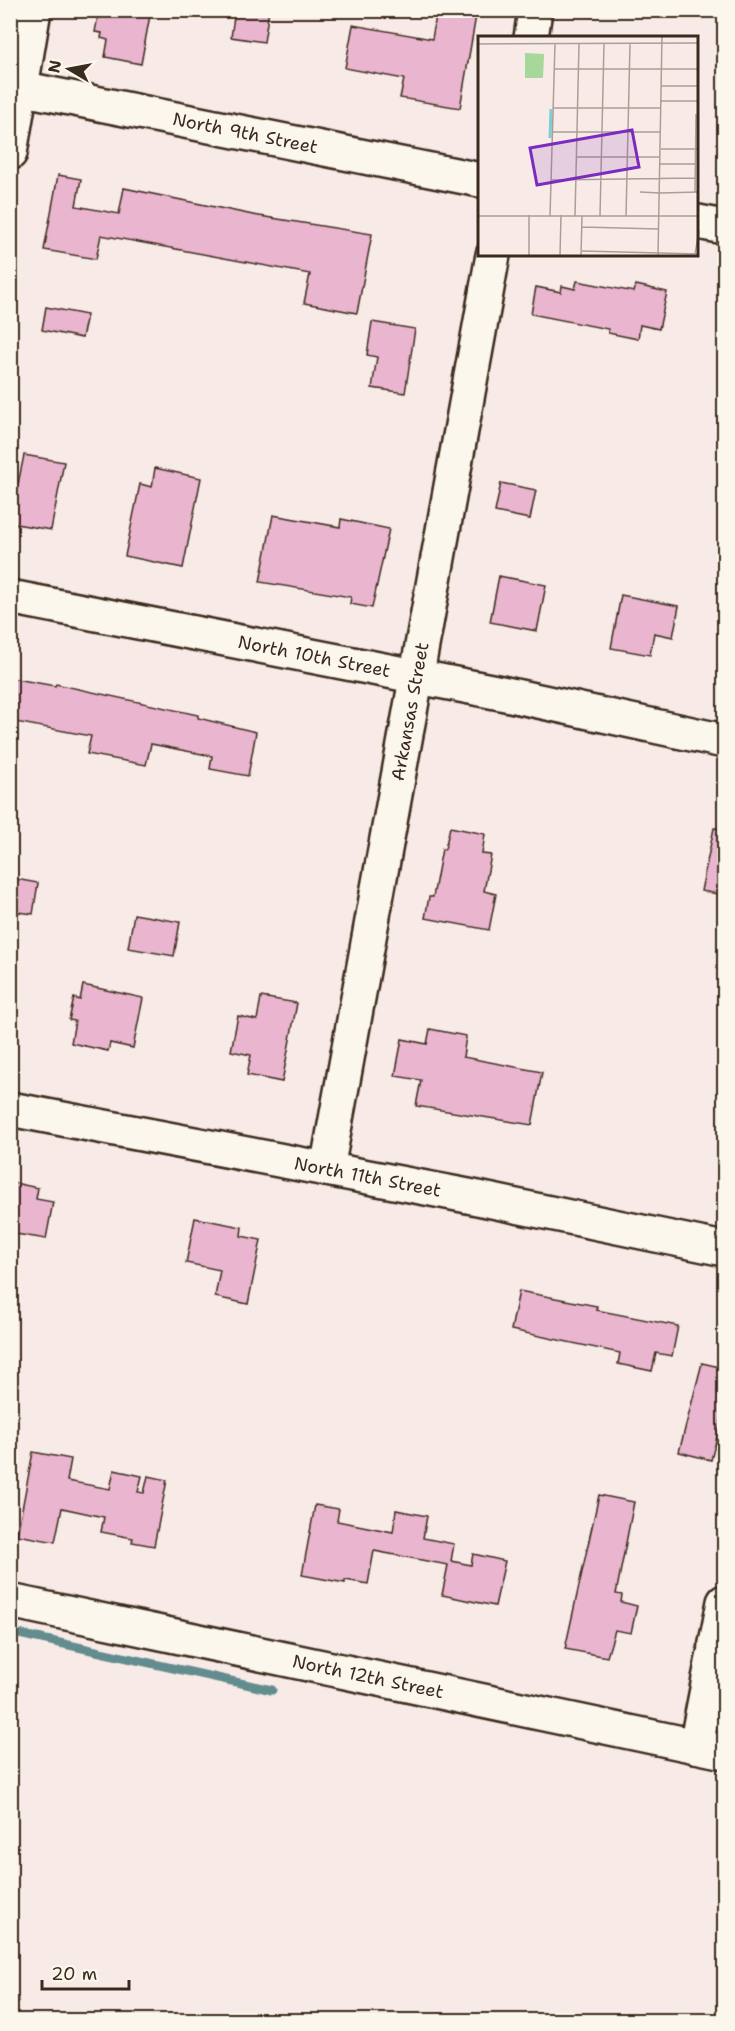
<svg xmlns="http://www.w3.org/2000/svg" width="735" height="2031" font-family="'Shantell Sans',sans-serif">
<style>
.lines{fill:none;stroke-linecap:round;stroke-linejoin:round}
.stream{stroke:#638c8e;stroke-width:9}
.building{fill:#eab5cf;stroke:#3b2a1e;stroke-width:1.5}
.minor-casing{stroke:#3b2a1e;stroke-width:38}
.minor{stroke:#fbf7ec;stroke-width:33}
.labels{text-anchor:middle;stroke-width:6;stroke-linejoin:round;paint-order:stroke}
.street-label{font-size:18px;fill:#3b2a1e;stroke:#fbf7ec}
.inset-river{fill:none;stroke:#7dced8;stroke-width:3}
.inset-road{fill:none;stroke:#ac9d96;stroke-width:1.5}
.view{fill:#7b2cbf;fill-opacity:0.15;stroke:#7b2cbf;stroke-width:3}
.inset-edge{fill:none;stroke:#3b2a1e;stroke-width:3}
</style>
<rect width="100%" height="100%" fill="#f8eae6"/>
<filter id="ink" filterUnits="userSpaceOnUse"><feTurbulence type="fractalNoise" baseFrequency=".0167" numOctaves="2"/><feDisplacementMap in="SourceGraphic" scale="12" xChannelSelector="R" yChannelSelector="G"/><feConvolveMatrix kernelMatrix="1 2 1 2 8 2 1 2 1" color-interpolation-filters="sRGB"/></filter>
<g filter="url(#ink)">
<g class="lines">
<!-- stream -->
<path class="stream" d="M 10,1632 L 272,1690"/>
</g>
<!-- building -->
<path class="building" d="M 99,10 L 125,10 L 150,15 L 141,64 L 105,57 L 108,40 L 101,38 L 102,33 L 95,32 Z
M 235,10 L 269,10 L 264,42 L 231,37 Z
M 437,10 L 477,10 L 460,108 L 400,98 L 404,79 L 345,68 L 353,25 L 432,39 Z
M 58,175 L 81,179 L 76,206 L 119,214 L 124,188 L 253,215 L 372,234 L 357,313 L 304,303 L 310,274 L 101,235 L 96,259 L 44,250 Z
M 577,281 L 634,292 L 636,285 L 667,292 L 659,329 L 640,325 L 638,339 L 608,333 L 608,329 L 531,314 L 536,287 L 561,292 L 562,286 L 575,289 Z
M 46,307 L 87,315 L 82,338 L 42,330 Z
M 372,322 L 415,329 L 405,393 L 372,388 L 377,357 L 367,355 Z
M 24,455 L 64,462 L 51,530 L 10,523 L 10,482 L 18,484 Z
M 155,468 L 201,478 L 183,568 L 125,556 L 140,484 L 152,487 Z
M 501,483 L 536,490 L 530,519 L 495,512 Z
M 273,515 L 340,527 L 341,519 L 389,529 L 372,608 L 350,604 L 351,597 L 260,582 Z
M 499,576 L 546,585 L 537,631 L 490,622 Z
M 621,595 L 679,606 L 673,637 L 654,633 L 650,655 L 611,648 Z
M 10,678 L 55,686 L 56,684 L 198,715 L 198,718 L 256,732 L 248,776 L 210,769 L 212,756 L 151,744 L 146,765 L 87,754 L 91,736 L 10,721 Z
M 450,827 L 485,834 L 482,854 L 491,855 L 484,891 L 496,894 L 489,930 L 425,918 L 429,897 L 433,897 L 442,849 L 445,849 Z
M 714,828 L 724,829 L 724,895 L 701,891 Z
M 10,878 L 38,883 L 33,914 L 10,911 Z
M 134,914 L 180,922 L 174,956 L 128,948 Z
M 83,985 L 143,998 L 133,1048 L 110,1043 L 108,1051 L 71,1043 L 75,1021 L 69,1020 L 74,998 L 80,1000 Z
M 261,997 L 297,1003 L 282,1082 L 247,1075 L 251,1055 L 231,1051 L 238,1016 L 257,1020 Z
M 430,1029 L 466,1036 L 463,1057 L 542,1072 L 532,1125 L 416,1106 L 421,1080 L 395,1076 L 402,1039 L 427,1044 Z
M 10,1182 L 38,1188 L 36,1199 L 53,1202 L 46,1239 L 10,1233 Z
M 195,1218 L 242,1227 L 241,1236 L 261,1240 L 248,1304 L 215,1297 L 220,1270 L 186,1263 Z
M 519,1291 L 597,1306 L 596,1310 L 678,1326 L 672,1356 L 656,1353 L 652,1371 L 618,1364 L 620,1353 L 511,1330 Z
M 702,1363 L 724,1368 L 724,1410 L 711,1460 L 679,1452 Z
M 33,1452 L 71,1459 L 67,1481 L 110,1489 L 114,1470 L 142,1476 L 138,1492 L 144,1493 L 148,1476 L 167,1480 L 154,1546 L 132,1542 L 133,1538 L 101,1532 L 104,1517 L 62,1508 L 55,1542 L 17,1535 Z
M 599,1495 L 634,1502 L 616,1594 L 622,1595 L 621,1602 L 637,1606 L 631,1633 L 615,1630 L 607,1657 L 565,1649 Z
M 315,1505 L 339,1509 L 337,1521 L 393,1532 L 396,1510 L 427,1516 L 423,1538 L 454,1544 L 451,1561 L 471,1565 L 473,1554 L 505,1561 L 495,1606 L 442,1595 L 448,1565 L 374,1551 L 368,1584 L 345,1580 L 345,1583 L 302,1575 Z"/>
<g class="lines">
<!-- minor casing -->
<g class="minor-casing">
<g id="minor">
<path d="M 531,38 L 535,10"/>
<path id="s1" d="M 10,86 L 480,180"/>
<path d="M 10,153 L 34,10"/>
<path d="M 698,222 L 724,227"/>
<path id="s2" d="M 10,597 L 501,693 L 724,741"/>
<path id="s3" d="M 10,1109 L 468,1196 L 724,1249"/>
<path id="s4" d="M 327,1169 L 493,255"/>
<path id="s5" d="M 10,1601 L 724,1752"/>
<path d="M 696,1746 L 724,1602"/>
</g>
</g>
<!-- minor -->
<use href="#minor" class="minor"/>
</g>
</g>
<g class="labels">
<!-- street labels -->
<g class="street-label">
<text dy="6" stroke="none"><textPath href="#s1" startOffset="240">North 9th Street</textPath></text>
<text dy="6" stroke="none"><textPath href="#s2" startOffset="310">North 10th Street</textPath></text>
<text dy="6" stroke="none"><textPath href="#s4" startOffset="465">Arkansas Street</textPath></text>
<text dy="6" stroke="none"><textPath href="#s3" startOffset="364">North 11th Street</textPath></text>
<text dy="6" stroke="none"><textPath href="#s5" startOffset="366">North 12th Street</textPath></text>
</g>
</g>
<!-- overview -->
<g transform="translate(478 36)">
<rect width="220" height="220" fill="#f8eae6"/>
<path d="M 47,17 L 66,18 L 65,42 L 47,42 Z" fill="#a5d89a"/>
<path class="inset-river" d="M 72,102 L 73,73"/>
<path class="inset-road" d="M 0,8 L 221,7M 76,33 L 221,33M 183,50 L 221,50M 183,65 L 221,65M 75,72 L 183,72M 74,96 L 183,96M 183,113 L 221,113M 98,121 L 182,121M 182,128 L 217,128M 73,144 L 217,142M 162,156 L 182,157M 182,157 L 221,156M 217,157 L 218,78M 0,180 L 221,180M 72,180 L 77,8M 97,180 L 101,8M 122,180 L 126,8M 148,180 L 152,8M 104,191 L 181,193M 104,215 L 221,218M 217,218 L 221,195M 51,220 L 51,179M 82,220 L 83,179M 103,220 L 104,180M 180,220 L 184,0"/>
<path class="view" d="M 154,94 L 161,131 L 59,149 L 52,112 Z"/>
<rect width="220" height="220" class="inset-edge"/>
</g>
<!-- margin -->
<rect width="735" height="2031" fill="none" stroke="#fbf7ec" stroke-width="36"/>
<rect x="18" y="18" width="699" height="1995" fill="none" stroke="#3b2a1e" stroke-width="2" filter="url(#ink)"/>
<!-- north arrow -->
<g transform="translate(69 69) rotate(280)" stroke="#fbf7ec" stroke-width="4.5" paint-order="stroke">
<path d="M0-4.5L10 22L0 15L-10 22Z" fill="#3b2a1e"/>
<text y="-9" font-size="16" font-weight="bold" text-anchor="middle" fill="#3b2a1e">N</text>
</g>
<!-- scale -->
<path d="M42 1980v9h87v-9" fill="none" stroke="#3b2a1e" stroke-width="3"/>
<text x="51" y="1980" font-size="18" fill="#3b2a1e" stroke="#fbf7ec" stroke-width="4.5" paint-order="stroke">20 m</text>
</svg>
